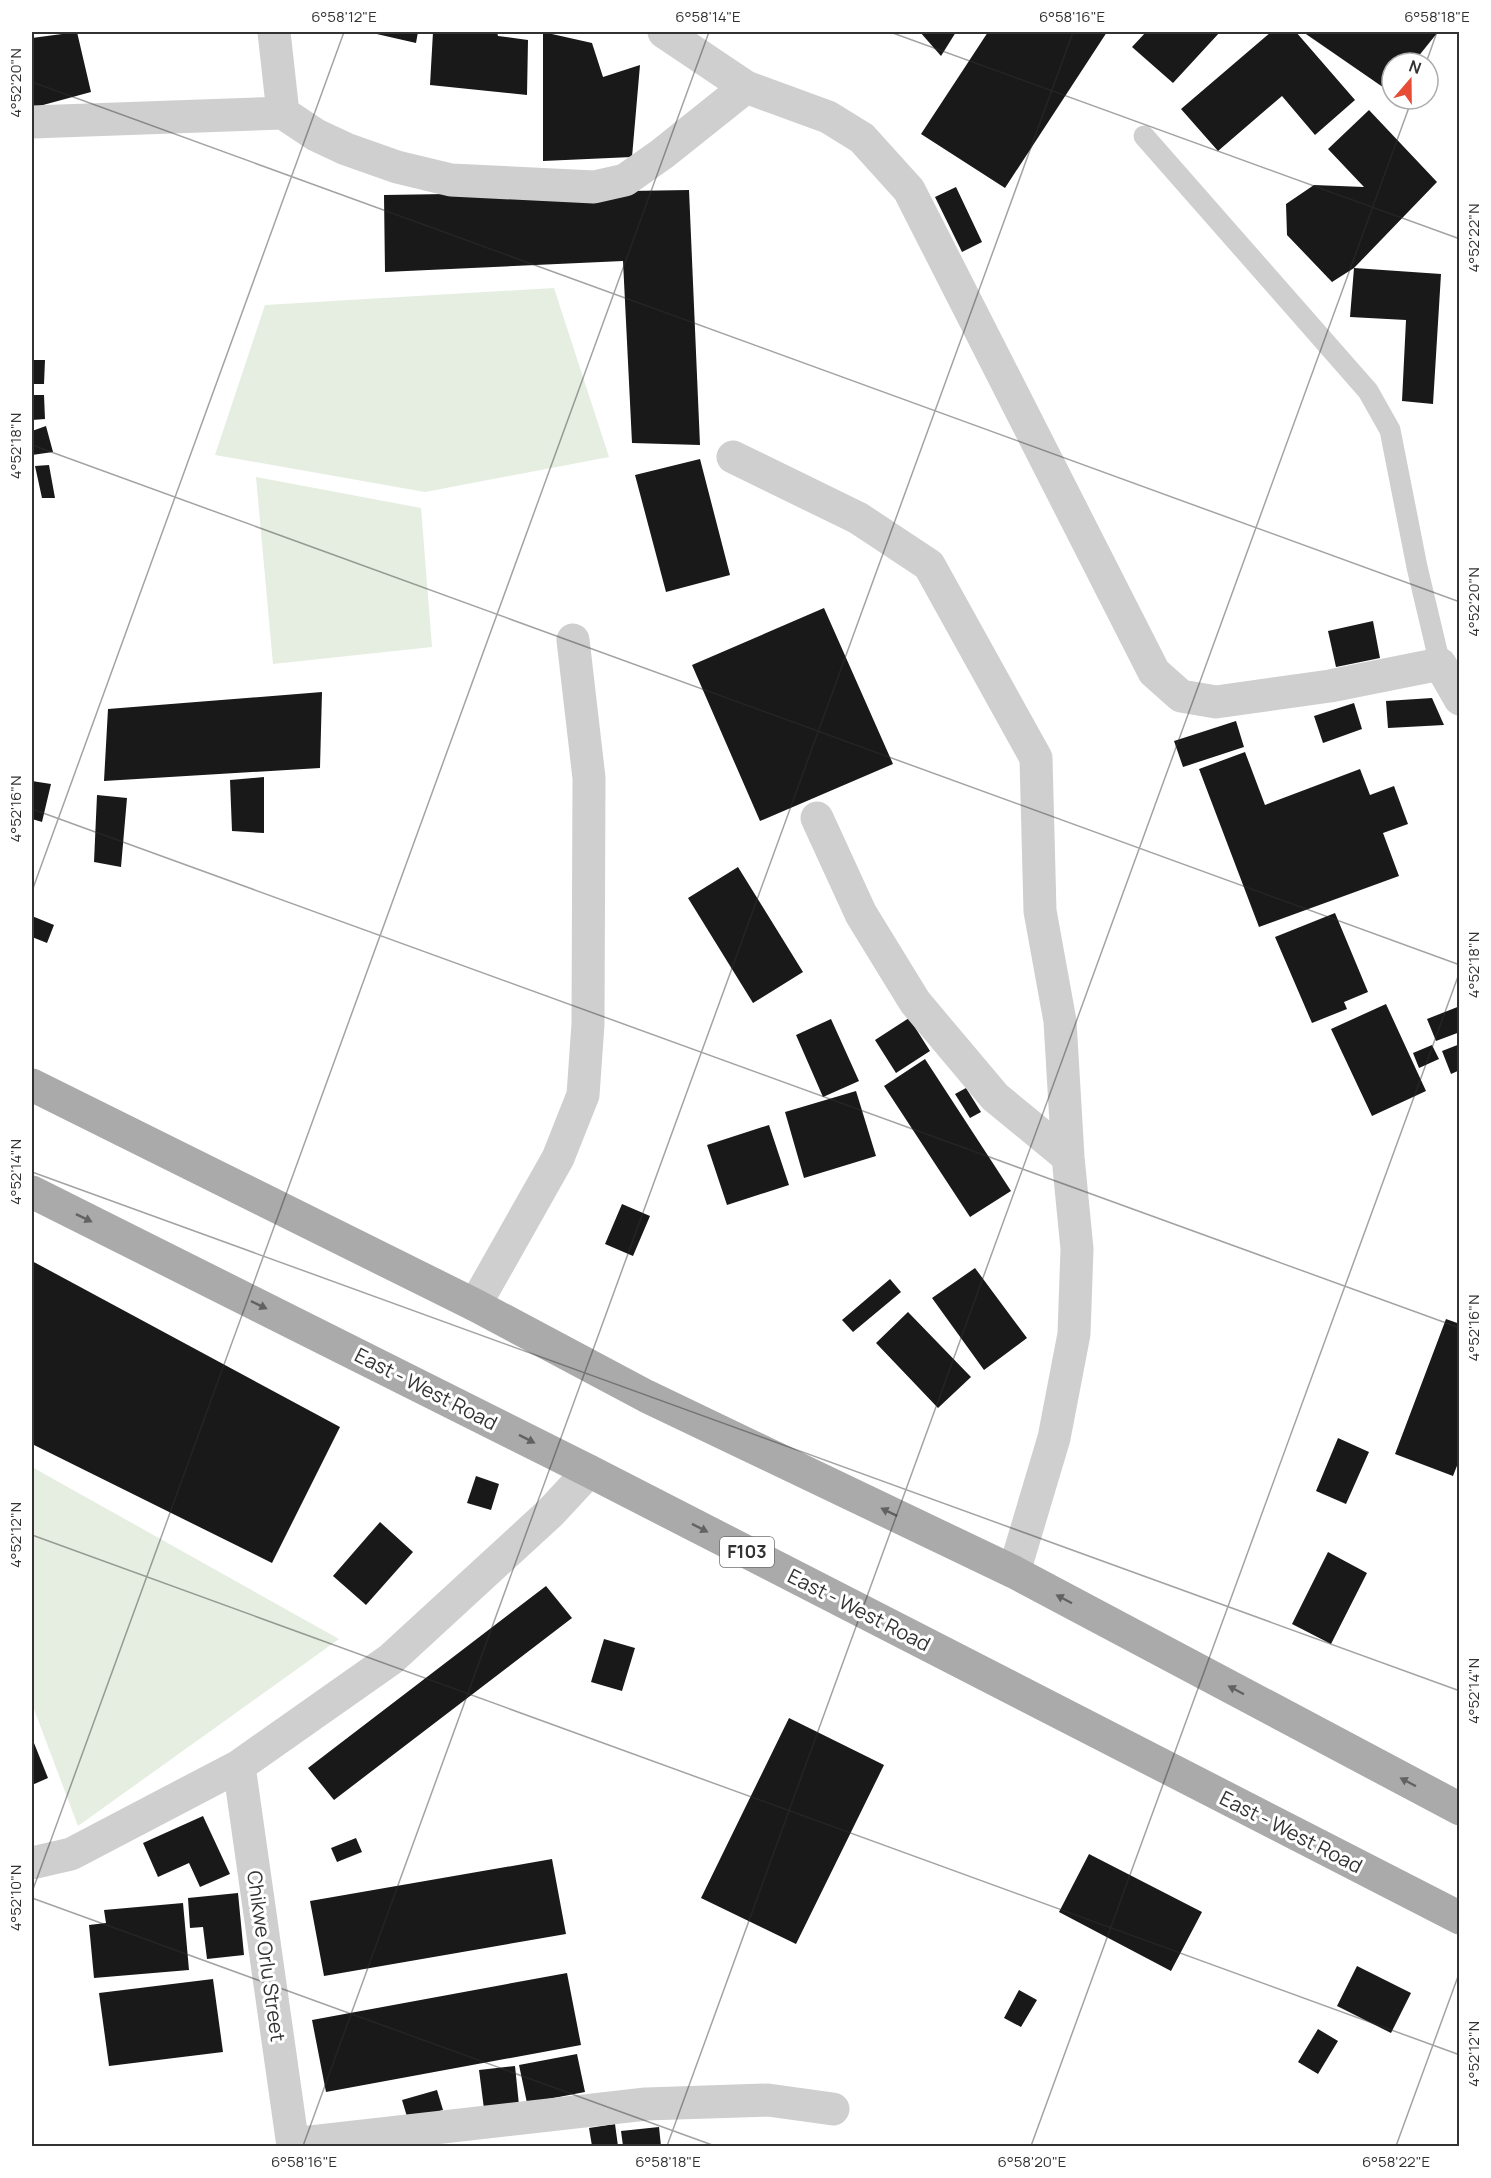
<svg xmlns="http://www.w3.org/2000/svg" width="1491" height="2178" font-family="Manrope,sans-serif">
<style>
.green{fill:#e5eee1}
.building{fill:#191919}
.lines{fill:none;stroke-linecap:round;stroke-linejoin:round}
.lane{stroke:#cfcfcf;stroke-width:21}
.street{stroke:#cfcfcf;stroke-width:33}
.primary{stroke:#aaa;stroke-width:33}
.oneway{fill:#626262}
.ticks{fill:none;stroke:#323232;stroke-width:1.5;stroke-opacity:0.45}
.labels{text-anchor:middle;stroke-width:6;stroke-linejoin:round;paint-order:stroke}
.shield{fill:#fff;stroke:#707070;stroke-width:1.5}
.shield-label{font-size:18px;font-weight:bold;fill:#323232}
.street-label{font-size:20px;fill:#323232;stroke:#fff}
.neatline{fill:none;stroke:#323232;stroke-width:2}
.ticks-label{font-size:15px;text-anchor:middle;fill:#323232}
</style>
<rect width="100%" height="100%" fill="#fff"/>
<!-- green -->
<path class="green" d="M 554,288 L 609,457 L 425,492 L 215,455 L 265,305 Z
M 256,477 L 421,508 L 432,647 L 273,664 Z
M 32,1467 L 339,1639 L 78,1826 L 32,1704 Z"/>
<!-- building -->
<path class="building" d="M 77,32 L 91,92 L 32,108 L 32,38 Z
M 368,32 L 418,32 L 416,43 Z
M 433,32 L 497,32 L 498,36 L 528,40 L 527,95 L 430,85 Z
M 543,32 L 592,43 L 603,77 L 640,65 L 632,157 L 543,161 Z
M 920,32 L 956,32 L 941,56 Z
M 988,32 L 1107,32 L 1005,188 L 921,134 Z
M 1146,32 L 1220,32 L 1173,83 L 1132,47 Z
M 1271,32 L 1296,32 L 1355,100 L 1315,135 L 1282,96 L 1218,151 L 1181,109 Z
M 1303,32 L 1438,32 L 1413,63 L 1392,63 L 1392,90 L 1390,92 Z
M 1369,110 L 1437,182 L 1354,268 L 1441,274 L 1433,404 L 1402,401 L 1406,320 L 1350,317 L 1354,268 L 1332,282 L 1287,235 L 1286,204 L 1314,185 L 1364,187 L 1328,149 Z
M 956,187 L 982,242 L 962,252 L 935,197 Z
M 689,190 L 700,445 L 632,443 L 623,261 L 385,272 L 384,195 Z
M 32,360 L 45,360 L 44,384 L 32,384 Z
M 32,395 L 44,395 L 45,419 L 32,420 Z
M 46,426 L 53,452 L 32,455 L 32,431 Z
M 700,459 L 730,575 L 666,592 L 635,475 Z
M 49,465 L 55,498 L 42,498 L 35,466 Z
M 824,608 L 893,764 L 760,821 L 692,665 Z
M 1373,621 L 1380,658 L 1336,667 L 1328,631 Z
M 322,692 L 320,768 L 104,781 L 108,709 Z
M 1432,698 L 1444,725 L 1388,728 L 1386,701 Z
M 1354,703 L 1362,729 L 1323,743 L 1314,716 Z
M 1236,721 L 1244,747 L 1183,767 L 1174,741 Z
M 1245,752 L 1265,805 L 1360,769 L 1370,795 L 1394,786 L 1408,824 L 1383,833 L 1399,876 L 1259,927 L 1199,769 Z
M 264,777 L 264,833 L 232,831 L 230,780 Z
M 32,781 L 51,784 L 42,822 L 32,819 Z
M 97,795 L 127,798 L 121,867 L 94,862 Z
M 738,867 L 803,972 L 753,1003 L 688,898 Z
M 1335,913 L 1368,992 L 1344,1002 L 1347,1009 L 1312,1023 L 1275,937 Z
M 32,916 L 54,925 L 47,943 L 32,937 Z
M 1386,1004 L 1426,1091 L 1372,1116 L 1331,1029 Z
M 1460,1006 L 1460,1032 L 1436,1041 L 1427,1019 Z
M 909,1018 L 930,1051 L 896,1073 L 875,1040 Z
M 831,1019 L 859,1081 L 823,1097 L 796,1035 Z
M 1460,1044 L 1460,1070 L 1451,1074 L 1442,1051 Z
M 1432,1045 L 1439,1059 L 1419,1068 L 1413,1053 Z
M 925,1059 L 1011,1191 L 970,1217 L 884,1086 Z
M 966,1088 L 981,1112 L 970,1118 L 955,1094 Z
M 856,1091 L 876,1156 L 804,1178 L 785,1112 Z
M 769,1125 L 789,1185 L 727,1205 L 707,1145 Z
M 622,1204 L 650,1216 L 633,1256 L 605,1244 Z
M 32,1261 L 340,1427 L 272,1563 L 32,1444 Z
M 975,1268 L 1027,1338 L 984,1370 L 932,1298 Z
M 890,1279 L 901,1292 L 853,1332 L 842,1320 Z
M 908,1312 L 971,1377 L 938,1408 L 876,1343 Z
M 1446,1319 L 1460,1324 L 1460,1458 L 1453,1476 L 1395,1454 Z
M 1338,1438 L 1369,1452 L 1346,1504 L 1316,1491 Z
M 476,1476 L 499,1484 L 491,1510 L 467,1503 Z
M 380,1522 L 413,1552 L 366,1605 L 333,1576 Z
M 1328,1552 L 1367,1573 L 1331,1644 L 1292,1624 Z
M 546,1586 L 572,1618 L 334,1800 L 308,1768 Z
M 604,1639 L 635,1648 L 622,1691 L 591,1682 Z
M 789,1718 L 884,1765 L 796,1944 L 701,1898 Z
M 32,1738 L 48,1778 L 32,1785 Z
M 203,1816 L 230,1874 L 200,1887 L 189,1863 L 158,1877 L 143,1843 Z
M 356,1838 L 362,1852 L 337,1862 L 331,1848 Z
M 1089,1854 L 1202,1912 L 1171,1971 L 1059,1912 Z
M 552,1859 L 566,1934 L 324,1976 L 310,1901 Z
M 238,1893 L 244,1955 L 207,1959 L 203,1927 L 190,1928 L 188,1898 Z
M 183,1903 L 189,1970 L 94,1978 L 89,1925 L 106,1923 L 104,1910 Z
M 1357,1966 L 1411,1993 L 1391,2033 L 1337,2006 Z
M 567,1973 L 581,2045 L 326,2092 L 312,2020 Z
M 213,1979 L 223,2052 L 109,2066 L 99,1993 Z
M 1019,1990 L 1037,2000 L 1021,2027 L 1004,2018 Z
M 1318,2029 L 1338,2041 L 1318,2074 L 1298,2062 Z
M 577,2054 L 585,2092 L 527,2103 L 519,2065 Z
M 515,2066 L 519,2105 L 484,2109 L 479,2070 Z
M 437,2090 L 443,2110 L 408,2120 L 402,2100 Z
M 615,2124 L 618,2146 L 592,2146 L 589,2128 Z
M 659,2127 L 661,2146 L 623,2146 L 621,2131 Z"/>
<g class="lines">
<!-- lane -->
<path class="lane" d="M 1144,136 L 1368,391 L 1390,430 L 1417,567 L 1440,664"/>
<!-- street -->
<path class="street" d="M 274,32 L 283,113
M 664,32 L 746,87 L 828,117 L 862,138 L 909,190 L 1154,672 L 1181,696 L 1216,702 L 1330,686 L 1440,664 L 1460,699
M 32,122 L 283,113 L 316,135 L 346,149 L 397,167 L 451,180 L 594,187 L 625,180 L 662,154 L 746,87
M 733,457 L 858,518 L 929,565 L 1036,758 L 1040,911 L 1060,1021 L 1068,1157 L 1077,1249 L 1074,1334 L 1054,1438 L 1014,1572
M 817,818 L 861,914 L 915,1002 L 995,1097 L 1068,1157
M 475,1305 L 558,1158 L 583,1095 L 588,1024 L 589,778 L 573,640
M 239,1766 L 293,2146
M 32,1863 L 71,1854 L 239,1766 L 391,1659 L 551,1512 L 589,1471
M 293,2144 L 646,2104 L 768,2100 L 833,2109"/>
<!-- primary -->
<path class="primary" d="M 32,1085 L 475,1305 L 646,1396 L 1014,1572 L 1460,1809
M 32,1192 L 589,1471 L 1460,1918"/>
</g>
<!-- one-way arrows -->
<defs><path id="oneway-solid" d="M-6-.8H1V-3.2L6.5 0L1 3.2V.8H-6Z" transform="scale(1.5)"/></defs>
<g class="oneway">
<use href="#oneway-solid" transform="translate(84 1218) rotate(26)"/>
<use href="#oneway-solid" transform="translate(259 1305) rotate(26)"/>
<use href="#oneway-solid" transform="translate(527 1439) rotate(27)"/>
<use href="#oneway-solid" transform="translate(889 1512) rotate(-154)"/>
<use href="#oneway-solid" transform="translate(700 1528) rotate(27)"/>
<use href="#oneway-solid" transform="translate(1064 1599) rotate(-152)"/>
<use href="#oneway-solid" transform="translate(1236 1690) rotate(-152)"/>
<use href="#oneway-solid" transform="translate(1408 1782) rotate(-152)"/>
</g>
<!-- ticks -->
<path class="ticks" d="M 890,32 L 1460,239M 1426,63 L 1437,32M 32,82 L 1460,602M 32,445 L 1460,965M 32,809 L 1460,1328M 32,891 L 344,32M 32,1172 L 1460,1691M 32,1535 L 1460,2055M 32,1892 L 709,32M 32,1898 L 715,2146M 303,2146 L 1073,32M 667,2146 L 1412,99M 1031,2146 L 1460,971M 1396,2146 L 1460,1971"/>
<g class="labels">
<!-- shield labels -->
<rect class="shield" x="720" y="1537" width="54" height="30" rx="4.5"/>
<g class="shield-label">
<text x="747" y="1558">F103</text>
</g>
<!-- street labels -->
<g class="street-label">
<text transform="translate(426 1389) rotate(27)" y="7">East - West Road</text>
<text transform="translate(859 1610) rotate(27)" y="7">East - West Road</text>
<text transform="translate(1291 1832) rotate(27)" y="7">East - West Road</text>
<text transform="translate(266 1956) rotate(82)" y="7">Chikwe Orlu Street</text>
</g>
</g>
<!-- border -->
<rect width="1491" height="2178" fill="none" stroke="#ffffff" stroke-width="66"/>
<!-- north arrow -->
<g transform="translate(1410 81) rotate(20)"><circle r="28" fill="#ffffff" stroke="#adadad" stroke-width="1.5"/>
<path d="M0-4.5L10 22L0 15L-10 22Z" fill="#e74c37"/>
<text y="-9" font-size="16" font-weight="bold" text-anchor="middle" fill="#323232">N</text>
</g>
<rect x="33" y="33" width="1425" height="2112" class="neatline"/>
<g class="ticks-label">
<text x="344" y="22">6°58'12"E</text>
<text x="708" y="22">6°58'14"E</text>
<text x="1072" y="22">6°58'16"E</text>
<text x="1437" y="22">6°58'18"E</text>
<text transform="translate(16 83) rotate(-90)" y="5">4°52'20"N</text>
<text transform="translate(1474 238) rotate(-90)" y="5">4°52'22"N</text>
<text transform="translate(16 446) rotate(-90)" y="5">4°52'18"N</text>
<text transform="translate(1474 602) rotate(-90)" y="5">4°52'20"N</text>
<text transform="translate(16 809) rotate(-90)" y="5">4°52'16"N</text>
<text transform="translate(1474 965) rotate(-90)" y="5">4°52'18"N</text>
<text transform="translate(16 1172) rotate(-90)" y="5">4°52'14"N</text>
<text transform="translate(1474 1328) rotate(-90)" y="5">4°52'16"N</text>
<text transform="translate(16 1535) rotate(-90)" y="5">4°52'12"N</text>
<text transform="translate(1474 1691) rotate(-90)" y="5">4°52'14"N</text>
<text transform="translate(16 1898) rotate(-90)" y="5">4°52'10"N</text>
<text transform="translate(1474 2054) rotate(-90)" y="5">4°52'12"N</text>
<text x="304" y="2167">6°58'16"E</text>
<text x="668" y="2167">6°58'18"E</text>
<text x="1032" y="2167">6°58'20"E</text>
<text x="1396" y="2167">6°58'22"E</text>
</g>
</svg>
